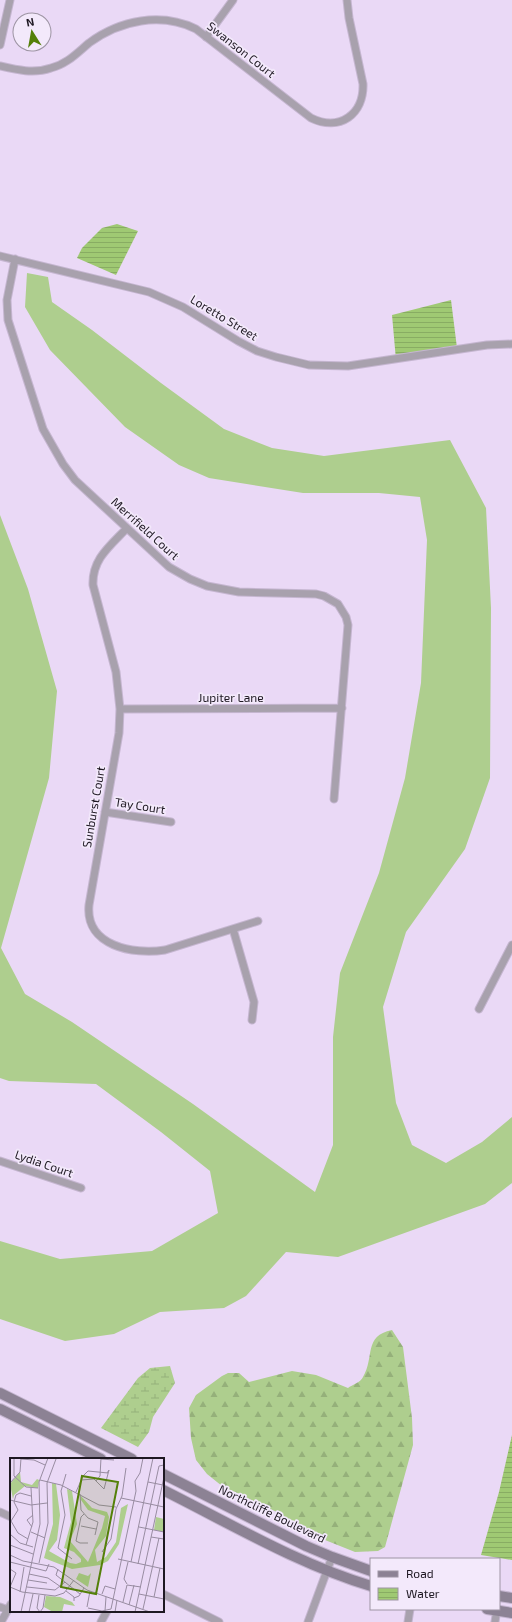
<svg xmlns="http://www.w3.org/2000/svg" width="512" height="1622" font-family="'Exo 2',sans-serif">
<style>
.grass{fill:#aece8e}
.forest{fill:url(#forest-firs)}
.wetland{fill:url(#wetland-marsh)}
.water{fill:url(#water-rules)}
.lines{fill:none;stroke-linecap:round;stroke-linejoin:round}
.minor-casing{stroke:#c5b6d0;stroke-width:9}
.secondary-casing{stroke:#c5b6d0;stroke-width:12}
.minor{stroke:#a8a1ad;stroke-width:7}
.secondary{stroke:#8c8294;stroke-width:10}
.labels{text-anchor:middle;stroke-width:3.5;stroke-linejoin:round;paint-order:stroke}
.street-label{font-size:12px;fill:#1e1822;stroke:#f3e9fb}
.inset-road{fill:none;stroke:#988ca1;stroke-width:1}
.view{fill:#548009;fill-opacity:0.15;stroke:#548009;stroke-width:2}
.inset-edge{fill:none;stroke:#1e1822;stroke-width:2}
</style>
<defs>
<pattern id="forest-firs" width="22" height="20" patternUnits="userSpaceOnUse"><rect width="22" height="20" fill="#aece8e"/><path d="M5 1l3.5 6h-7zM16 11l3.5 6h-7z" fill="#95b07a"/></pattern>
<pattern id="wetland-marsh" width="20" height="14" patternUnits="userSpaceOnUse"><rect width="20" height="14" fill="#aece8e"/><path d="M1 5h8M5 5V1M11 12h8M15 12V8" fill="none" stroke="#95b07a"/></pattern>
<pattern id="water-rules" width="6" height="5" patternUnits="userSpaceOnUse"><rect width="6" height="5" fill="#9fc973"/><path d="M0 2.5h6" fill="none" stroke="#88ac63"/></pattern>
</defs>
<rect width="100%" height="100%" fill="#ead9f6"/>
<!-- grass -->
<path class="grass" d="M 27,273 L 48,277 L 52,302 L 92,330 L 161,383 L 224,429 L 272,448 L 324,456 L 450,440 L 486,508 L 491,608 L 490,778 L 465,849 L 406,932 L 383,1007 L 396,1103 L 412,1145 L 446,1163 L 482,1142 L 512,1117 L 512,1183 L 485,1204 L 338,1257 L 286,1252 L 246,1296 L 224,1308 L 160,1312 L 114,1334 L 65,1341 L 0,1319 L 0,1241 L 60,1259 L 152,1251 L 218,1213 L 210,1171 L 161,1132 L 96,1084 L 9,1081 L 0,1078 L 0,515 L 28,589 L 57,691 L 49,778 L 1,948 L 25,994 L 72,1022 L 193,1104 L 315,1192 L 333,1145 L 333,1037 L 340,973 L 379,873 L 405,778 L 421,683 L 427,540 L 420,497 L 379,493 L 303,493 L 209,478 L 179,465 L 125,427 L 50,350 L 25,307 Z"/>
<!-- forest -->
<path class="forest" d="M 392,1330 L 403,1347 L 412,1418 L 413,1445 L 385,1547 L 378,1551 L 355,1552 L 310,1534 L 279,1513 L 222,1486 L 207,1474 L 196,1460 L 191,1438 L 189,1408 L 196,1395 L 222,1376 L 228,1373 L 239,1373 L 249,1382 L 292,1371 L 316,1375 L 348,1388 C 352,1385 361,1382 363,1377 C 375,1357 363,1336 392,1330 Z"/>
<!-- wetland -->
<path class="wetland" d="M 170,1366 L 175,1383 L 153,1417 L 149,1432 L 138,1447 L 101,1428 L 138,1378 L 150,1368 Z"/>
<!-- water -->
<path class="water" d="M 117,224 L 138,231 L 116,275 L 77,258 L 82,248 L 102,228 Z
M 451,300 L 457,348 L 396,360 L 392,315 Z
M 512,1435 L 512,1560 L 481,1555 L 499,1492 Z"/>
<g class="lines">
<!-- minor casing -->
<g class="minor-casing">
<path id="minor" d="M 206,37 L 233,0
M 0,45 L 10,0
M 0,66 C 17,70 34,74 51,68 C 67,64 77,53 89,43 C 120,20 161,12 196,29 L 311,118 C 340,132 364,114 363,84 L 349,18 L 347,0
M 0,256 L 149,292 L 183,307 L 238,341 L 257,351 L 276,357 L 309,365 L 348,366 L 487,345 L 512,344
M 15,259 L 7,300 L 8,320 L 43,429 L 63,464 L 75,480 L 169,567 L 190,579 L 207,586 L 239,592 L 316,594 L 324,596 L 338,604 L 346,617 L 348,625 L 334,799
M 127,528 C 110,546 92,559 93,585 L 116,672 L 120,709 L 119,733 L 89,905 C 85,946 133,955 165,950 L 258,921
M 120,709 L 342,708
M 105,812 L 171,822
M 233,929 L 254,1002 L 252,1020
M 479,1009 L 512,945
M 0,1161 L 81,1188
M 0,1512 L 11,1517
M 163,1594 L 219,1622
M 0,1607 L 8,1610
M 1,1622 L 11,1604
M 101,1622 L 107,1611
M 308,1622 L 332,1557
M 408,1622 L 410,1609
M 495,1622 L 497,1609"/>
</g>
<!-- secondary casing -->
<g class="secondary-casing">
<path id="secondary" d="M 0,1393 L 132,1459
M 0,1409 L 101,1459
M 163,1474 L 306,1546 L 332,1557 L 371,1571
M 163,1490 C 231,1524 298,1564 371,1586
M 499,1596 L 512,1598
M 487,1609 L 512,1613"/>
</g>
<!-- minor -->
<use href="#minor" class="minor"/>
<!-- secondary -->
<use href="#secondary" class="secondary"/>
</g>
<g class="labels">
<!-- street labels -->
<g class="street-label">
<text transform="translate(241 50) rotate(38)" y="4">Swanson Court</text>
<text transform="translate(224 318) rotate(31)" y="4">Loretto Street</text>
<text transform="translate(145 529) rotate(42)" y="4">Merrifield Court</text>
<text x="231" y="702">Jupiter Lane</text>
<text transform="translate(140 806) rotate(9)" y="4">Tay Court</text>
<text transform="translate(94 807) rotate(-80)" y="4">Sunburst Court</text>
<text transform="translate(44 1164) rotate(19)" y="4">Lydia Court</text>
<text transform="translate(272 1514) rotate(26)" y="4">Northcliffe Boulevard</text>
</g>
</g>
<!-- overview -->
<g transform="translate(10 1458)">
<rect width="154" height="154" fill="#ead9f6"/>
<path d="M 42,25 L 46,26 L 50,57 L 47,82 L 39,93 L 60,105 L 66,106 L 71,104 L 71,101 L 64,94 L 54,90 L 61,64 L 57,31 L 62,33 L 67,66 L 60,83 L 78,104 L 92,70 L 95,58 L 78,52 L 71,42 L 70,37 L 82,50 L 97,54 L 99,59 L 96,78 L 85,92 L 87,104 L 96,99 L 106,84 L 111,50 L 118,46 L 109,86 L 98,103 L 90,107 L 62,111 L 34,100 L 43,66 Z" fill="#aece8e"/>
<path d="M 10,14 L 11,24 L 22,27 L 27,21 L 29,22 L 28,30 L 15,28 L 4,37 L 3,41 L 0,26 ZM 146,59 L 154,61 L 154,74 L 144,72 ZM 69,115 L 78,118 L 81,115 L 78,129 L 66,121 ZM 36,138 L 50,139 L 62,144 L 65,148 L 54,146 L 52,154 L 43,154 L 34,149 Z" fill="#aece8e"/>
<path class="inset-road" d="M 4,0 L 4,18 L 16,29 L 28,30M 11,1 L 24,2 L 35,7M 91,1 L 104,2M 56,16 L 51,33 L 55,57 L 48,90 L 62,101M 30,22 L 51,27 L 89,47 L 106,49M 71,22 L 84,21 L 94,31 L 99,12 L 97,15M 86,23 L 90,18 L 91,0M 138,24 L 153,27M 0,25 L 10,14 L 11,0M 66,34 L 73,18 L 78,13 L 98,15M 70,36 L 71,52 L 78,60 L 88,64 L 85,77M 111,40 L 154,49M 0,42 L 21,47 L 37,45M 74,56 L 71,59 L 66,83 L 70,85 L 78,85M 1,63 L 8,52 L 4,44 L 6,37 L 10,35 L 21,38M 1,63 L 8,75 L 18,81M 71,68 L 86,71M 22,69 L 17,62 L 23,57M 129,69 L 154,74M 21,74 L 35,80M 0,76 L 10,85 L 23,89M 141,79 L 154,81M 0,87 L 23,96M 16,87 L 23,64 L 21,30M 92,94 L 101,81 L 106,51 L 112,38 L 116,10M 0,97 L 13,103 L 44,109 L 77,132 L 140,154M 108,101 L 154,111M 0,104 L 36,113 L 39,106M 121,104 L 143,0M 29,105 L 38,65 L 37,25 L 46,1M 128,106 L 149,8 L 154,7M 0,111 L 6,115 L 0,129M 48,111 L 46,117 L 70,136M 19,116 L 38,120 L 51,129M 18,122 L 37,125M 117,126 L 114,121 L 118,104M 0,129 L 12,134 L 45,138 L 54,135 L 64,122M 17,129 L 45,132 L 55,124M 56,133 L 64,139 L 64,143M 10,134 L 14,109M 92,136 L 95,128 L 105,131M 129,136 L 154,141M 29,137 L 27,150 L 30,154M 144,139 L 150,110M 64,140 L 69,138 L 74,130M 113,144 L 117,127 L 131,129M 119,147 L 124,127M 77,149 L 80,133M 78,150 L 92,153 L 101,151 L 126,33 L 125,23 L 130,15 L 133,0M 133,151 L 149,80M 95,153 L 96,139M 11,154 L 30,66 L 29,24 L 38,0M 19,154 L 23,136M 30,154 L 33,150 L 35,137M 105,154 L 107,142M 125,154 L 154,19"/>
<path class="view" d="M 72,18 L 108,24 L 86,136 L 51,129 Z"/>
<rect width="154" height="154" class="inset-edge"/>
</g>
<!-- legend -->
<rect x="370" y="1558" width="130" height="52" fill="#f3e9fb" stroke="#9e95a4"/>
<rect x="378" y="1571" width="20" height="6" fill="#8c8294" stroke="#9e95a4"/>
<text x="406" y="1578" font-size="12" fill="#1e1822">Road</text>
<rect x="378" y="1588" width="20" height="12" fill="url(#water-rules)" stroke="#9e95a4"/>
<text x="406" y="1598" font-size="12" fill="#1e1822">Water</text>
<!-- north arrow -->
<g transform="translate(32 32) rotate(349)"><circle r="19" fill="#f3e9fb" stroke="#9e95a4"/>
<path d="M0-3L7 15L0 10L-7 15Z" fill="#548009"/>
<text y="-6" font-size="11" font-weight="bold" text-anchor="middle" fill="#1e1822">N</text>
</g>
</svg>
